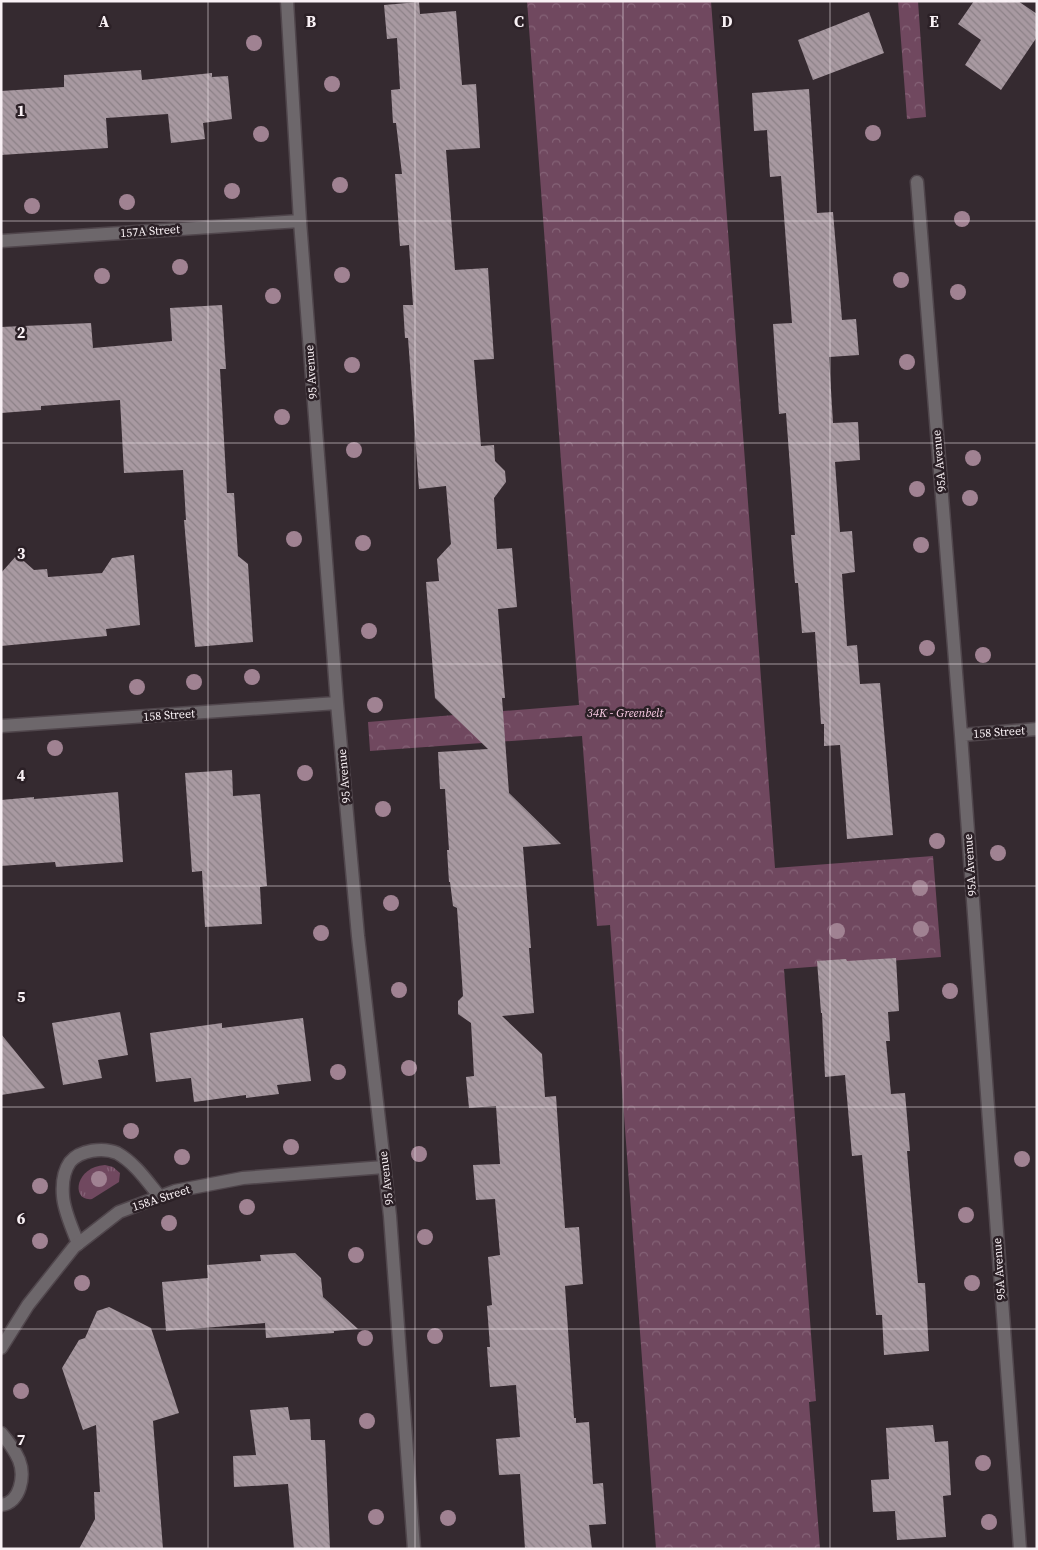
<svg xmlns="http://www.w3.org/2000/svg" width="1038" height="1550" font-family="'Source Serif 4',serif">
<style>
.grass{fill:url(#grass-tufts)}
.park{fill:url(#park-crowns)}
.building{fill:url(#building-back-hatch)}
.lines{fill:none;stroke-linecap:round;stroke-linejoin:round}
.lane-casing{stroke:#50464c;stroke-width:15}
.street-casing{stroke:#50464c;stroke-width:15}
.lane{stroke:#6d676b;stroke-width:12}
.street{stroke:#6d676b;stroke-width:12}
.tree{fill:#a08292}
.grid{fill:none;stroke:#f9f1f5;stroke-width:1;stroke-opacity:0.55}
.labels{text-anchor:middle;stroke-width:5;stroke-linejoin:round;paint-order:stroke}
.street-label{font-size:12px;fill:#f9f1f5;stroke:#2b2026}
.park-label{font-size:12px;font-style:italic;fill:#f8cae3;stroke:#2b2026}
.grid-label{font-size:16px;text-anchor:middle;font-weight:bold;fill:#f9f1f5;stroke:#2b2026;stroke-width:5;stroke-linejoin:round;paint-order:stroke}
</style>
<defs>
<pattern id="grass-tufts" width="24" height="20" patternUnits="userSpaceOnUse" patternTransform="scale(1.25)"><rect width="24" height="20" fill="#70485f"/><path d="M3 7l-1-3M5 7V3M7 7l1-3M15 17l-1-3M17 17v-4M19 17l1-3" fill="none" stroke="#856377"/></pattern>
<pattern id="park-crowns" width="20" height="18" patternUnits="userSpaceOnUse" patternTransform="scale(1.25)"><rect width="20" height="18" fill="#70485f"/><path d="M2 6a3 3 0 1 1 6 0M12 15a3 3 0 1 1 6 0" fill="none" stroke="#856377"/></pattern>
<pattern id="building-back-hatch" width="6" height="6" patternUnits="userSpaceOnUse" patternTransform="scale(1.25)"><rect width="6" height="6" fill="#a899a1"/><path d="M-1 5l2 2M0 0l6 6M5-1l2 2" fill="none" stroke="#8c8187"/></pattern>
</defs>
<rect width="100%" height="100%" fill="#352a30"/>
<!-- grass -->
<path class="grass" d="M 105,1165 L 113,1167 L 120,1173 L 119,1182 L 92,1199 C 71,1202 74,1167 105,1165 Z"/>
<!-- park -->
<path class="park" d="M 527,1 L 711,1 L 775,868 L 933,856 L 941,957 L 784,969 L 816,1401 L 809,1402 L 820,1549 L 656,1549 L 610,925 L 597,926 L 582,736 L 370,751 L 368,722 L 579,705 Z
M 898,1 L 918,1 L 926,117 L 907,119 Z"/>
<!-- building -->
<path class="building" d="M 974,1 L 1018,1 L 1037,14 L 1037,37 L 1001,90 L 965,65 L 981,40 L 958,24 Z
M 419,2 L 420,14 L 456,11 L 462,85 L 476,84 L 480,148 L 446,150 L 455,270 L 488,268 L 494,359 L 474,360 L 481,446 L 494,445 L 495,461 L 505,471 L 506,482 L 494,498 L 497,549 L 512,548 L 517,607 L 498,609 L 505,698 L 502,698 L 509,793 L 561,844 L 523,847 L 531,948 L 529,948 L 534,1013 L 502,1016 L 542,1054 L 545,1097 L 556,1096 L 565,1228 L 579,1227 L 583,1284 L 565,1286 L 574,1418 L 576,1418 L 576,1423 L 589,1422 L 593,1484 L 603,1483 L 606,1524 L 589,1525 L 592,1549 L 525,1549 L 520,1474 L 499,1475 L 496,1439 L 520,1437 L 516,1385 L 490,1387 L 487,1347 L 490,1347 L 487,1306 L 492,1305 L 488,1257 L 500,1255 L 495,1199 L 476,1200 L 473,1165 L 500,1164 L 496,1106 L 469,1108 L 466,1077 L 474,1076 L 471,1023 L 458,1014 L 458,1001 L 463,996 L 457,908 L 453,906 L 450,882 L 449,882 L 447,850 L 449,850 L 445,789 L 440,789 L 438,752 L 488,749 L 435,698 L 426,582 L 439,581 L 437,559 L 451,544 L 446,486 L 419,489 L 408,338 L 405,338 L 403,305 L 413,305 L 409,245 L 400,246 L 395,174 L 402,174 L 396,123 L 393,123 L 391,90 L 400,89 L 397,38 L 387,39 L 384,5 Z
M 869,12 L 884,53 L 813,80 L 798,40 Z
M 141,70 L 142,80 L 212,73 L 212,77 L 228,76 L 232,119 L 203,123 L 205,139 L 171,143 L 168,114 L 106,118 L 108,148 L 1,155 L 1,91 L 64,87 L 64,75 Z
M 809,89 L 817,213 L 833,212 L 842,320 L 856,319 L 859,355 L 829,357 L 833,423 L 858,422 L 860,460 L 835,462 L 840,532 L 852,531 L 855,572 L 842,574 L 847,646 L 857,645 L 860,684 L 880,683 L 893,835 L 847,839 L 840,745 L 824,746 L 824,724 L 821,724 L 815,632 L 802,633 L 798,583 L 795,583 L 791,535 L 795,535 L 786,413 L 779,414 L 773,324 L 792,323 L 781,176 L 770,177 L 767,130 L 754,131 L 752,93 Z
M 222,305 L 226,369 L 220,369 L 227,493 L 234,493 L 238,556 L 248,564 L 253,642 L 195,647 L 184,520 L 186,520 L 183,470 L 124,473 L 120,400 L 41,406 L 41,410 L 1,413 L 1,327 L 91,323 L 93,348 L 172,341 L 170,308 Z
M 17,555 L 34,570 L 47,569 L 48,577 L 102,573 L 112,558 L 134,555 L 140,625 L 106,629 L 107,636 L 1,646 L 1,573 Z
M 232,770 L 233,796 L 260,794 L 267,886 L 260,887 L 262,924 L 205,927 L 202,871 L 192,872 L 185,773 Z
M 118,792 L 123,862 L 56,867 L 55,862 L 1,866 L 1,800 L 34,797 L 34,799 Z
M 896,958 L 899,1011 L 888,1012 L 890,1041 L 886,1041 L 891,1094 L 905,1093 L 910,1151 L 907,1151 L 918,1283 L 925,1283 L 929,1351 L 884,1355 L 882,1315 L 876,1315 L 862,1155 L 852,1156 L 845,1075 L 825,1077 L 822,1013 L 821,1013 L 817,961 L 846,959 L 847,961 Z
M 120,1012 L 128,1055 L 98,1060 L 102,1078 L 63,1085 L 52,1023 Z
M 303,1018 L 311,1081 L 277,1085 L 279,1094 L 246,1098 L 246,1095 L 194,1102 L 191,1078 L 156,1082 L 150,1033 L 222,1023 L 222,1028 Z
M 1,1034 L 45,1088 L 1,1095 Z
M 295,1253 L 321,1278 L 323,1297 L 358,1329 L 334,1331 L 334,1333 L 266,1338 L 265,1323 L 166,1331 L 162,1282 L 208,1278 L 207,1265 L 261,1261 L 260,1255 Z
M 109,1307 L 151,1328 L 179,1413 L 153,1421 L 163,1549 L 79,1549 L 95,1519 L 94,1492 L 100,1492 L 96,1425 L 83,1430 L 62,1368 L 79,1340 L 85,1338 L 97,1311 Z
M 288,1407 L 290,1420 L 310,1419 L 311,1440 L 325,1440 L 330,1549 L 294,1549 L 288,1484 L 234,1487 L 233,1456 L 256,1455 L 250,1410 Z
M 933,1425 L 935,1442 L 948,1441 L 951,1495 L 943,1496 L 946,1537 L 897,1540 L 895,1511 L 873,1512 L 871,1480 L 889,1479 L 886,1428 Z"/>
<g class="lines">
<!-- lane casing -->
<g class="lane-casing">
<path id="lane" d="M 78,1244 C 73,1229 64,1212 63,1196 C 62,1184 63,1172 70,1162 C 80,1150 103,1147 117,1153 C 135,1163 147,1181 160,1197
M 1,1433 C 7,1440 15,1451 19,1460 C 25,1475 21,1503 1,1505"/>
</g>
<!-- street casing -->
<g class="street-casing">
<path id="street" d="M 287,1 L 300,221 L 337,703 L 358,936 L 390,1216 L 414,1549
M 917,182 L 961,735 L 1020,1549
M 1,241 L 300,221
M 1,726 L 337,703
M 961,735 L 1037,729
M 1,1348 L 28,1305 L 74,1247 L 119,1212 L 175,1191 L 243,1178 L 384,1167"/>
</g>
<!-- lane -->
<use href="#lane" class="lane"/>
<!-- street -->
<use href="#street" class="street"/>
</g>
<!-- trees -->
<g class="tree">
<circle cx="254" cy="43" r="8"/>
<circle cx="332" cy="84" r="8"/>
<circle cx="873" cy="133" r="8"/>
<circle cx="261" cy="134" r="8"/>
<circle cx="340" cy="185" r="8"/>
<circle cx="232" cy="191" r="8"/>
<circle cx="127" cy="202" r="8"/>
<circle cx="32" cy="206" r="8"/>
<circle cx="962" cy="219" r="8"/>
<circle cx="180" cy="267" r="8"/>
<circle cx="342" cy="275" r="8"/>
<circle cx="102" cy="276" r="8"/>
<circle cx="901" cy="280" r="8"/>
<circle cx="958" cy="292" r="8"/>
<circle cx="273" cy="296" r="8"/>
<circle cx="907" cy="362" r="8"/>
<circle cx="352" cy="365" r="8"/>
<circle cx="282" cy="417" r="8"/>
<circle cx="354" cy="450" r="8"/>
<circle cx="973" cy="458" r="8"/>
<circle cx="917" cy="489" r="8"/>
<circle cx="970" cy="498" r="8"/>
<circle cx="294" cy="539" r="8"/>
<circle cx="363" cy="543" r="8"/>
<circle cx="921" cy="545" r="8"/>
<circle cx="369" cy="631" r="8"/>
<circle cx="927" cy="648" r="8"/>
<circle cx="983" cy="655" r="8"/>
<circle cx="252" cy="677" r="8"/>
<circle cx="194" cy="682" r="8"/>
<circle cx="137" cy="687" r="8"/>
<circle cx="375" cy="705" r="8"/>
<circle cx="55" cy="748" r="8"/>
<circle cx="305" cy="773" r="8"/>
<circle cx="383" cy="809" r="8"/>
<circle cx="937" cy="841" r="8"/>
<circle cx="998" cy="853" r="8"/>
<circle cx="920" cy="888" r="8"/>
<circle cx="391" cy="903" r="8"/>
<circle cx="921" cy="929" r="8"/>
<circle cx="837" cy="931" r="8"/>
<circle cx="321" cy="933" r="8"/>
<circle cx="399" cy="990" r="8"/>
<circle cx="950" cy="991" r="8"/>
<circle cx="409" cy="1068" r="8"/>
<circle cx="338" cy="1072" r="8"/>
<circle cx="131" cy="1131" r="8"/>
<circle cx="291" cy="1147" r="8"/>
<circle cx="419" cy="1154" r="8"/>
<circle cx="182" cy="1157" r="8"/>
<circle cx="1022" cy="1159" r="8"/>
<circle cx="99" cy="1179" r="8"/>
<circle cx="40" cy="1186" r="8"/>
<circle cx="247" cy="1207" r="8"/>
<circle cx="966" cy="1215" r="8"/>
<circle cx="169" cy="1223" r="8"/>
<circle cx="425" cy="1237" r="8"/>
<circle cx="40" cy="1241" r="8"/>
<circle cx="356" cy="1255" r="8"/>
<circle cx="82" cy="1283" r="8"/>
<circle cx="972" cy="1283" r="8"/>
<circle cx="435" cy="1336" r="8"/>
<circle cx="365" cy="1338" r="8"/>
<circle cx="21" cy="1391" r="8"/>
<circle cx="367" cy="1421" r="8"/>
<circle cx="983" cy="1463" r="8"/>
<circle cx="376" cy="1517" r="8"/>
<circle cx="448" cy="1518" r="8"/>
<circle cx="989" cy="1522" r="8"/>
</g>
<!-- grid -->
<path class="grid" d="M 208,1 L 208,1549M 415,1 L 415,1549M 623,1 L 623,1549M 830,1 L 830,1549M 1,221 L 1037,221M 1,443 L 1037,443M 1,664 L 1037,664M 1,886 L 1037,886M 1,1107 L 1037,1107M 1,1329 L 1037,1329"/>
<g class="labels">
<!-- street labels -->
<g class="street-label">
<text transform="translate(150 231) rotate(-4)" y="4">157A Street</text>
<text transform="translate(311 372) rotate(-94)" y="4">95 Avenue</text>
<text transform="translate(939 461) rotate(-95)" y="4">95A Avenue</text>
<text transform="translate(169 715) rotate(-4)" y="4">158 Street</text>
<text transform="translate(999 732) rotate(-4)" y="4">158 Street</text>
<text transform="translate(344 776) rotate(-95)" y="4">95 Avenue</text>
<text transform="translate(970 865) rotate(-94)" y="4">95A Avenue</text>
<text transform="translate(386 1178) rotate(-97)" y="4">95 Avenue</text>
<text transform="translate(161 1198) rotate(-18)" y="4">158A Street</text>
<text transform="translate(999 1269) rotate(-94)" y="4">95A Avenue</text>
</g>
<!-- park labels -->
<g class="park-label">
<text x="625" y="717">34K - Greenbelt</text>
</g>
</g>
<g class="grid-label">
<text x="104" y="27">A</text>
<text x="311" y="27">B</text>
<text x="519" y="27">C</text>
<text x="727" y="27">D</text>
<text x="934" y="27">E</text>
<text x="21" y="116">1</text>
<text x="21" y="338">2</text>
<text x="21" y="559">3</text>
<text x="21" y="781">4</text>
<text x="21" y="1002">5</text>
<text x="21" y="1224">6</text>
<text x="21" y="1445">7</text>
</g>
<!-- border -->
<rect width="1038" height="1550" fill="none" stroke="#f9f1f5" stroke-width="5"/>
</svg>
